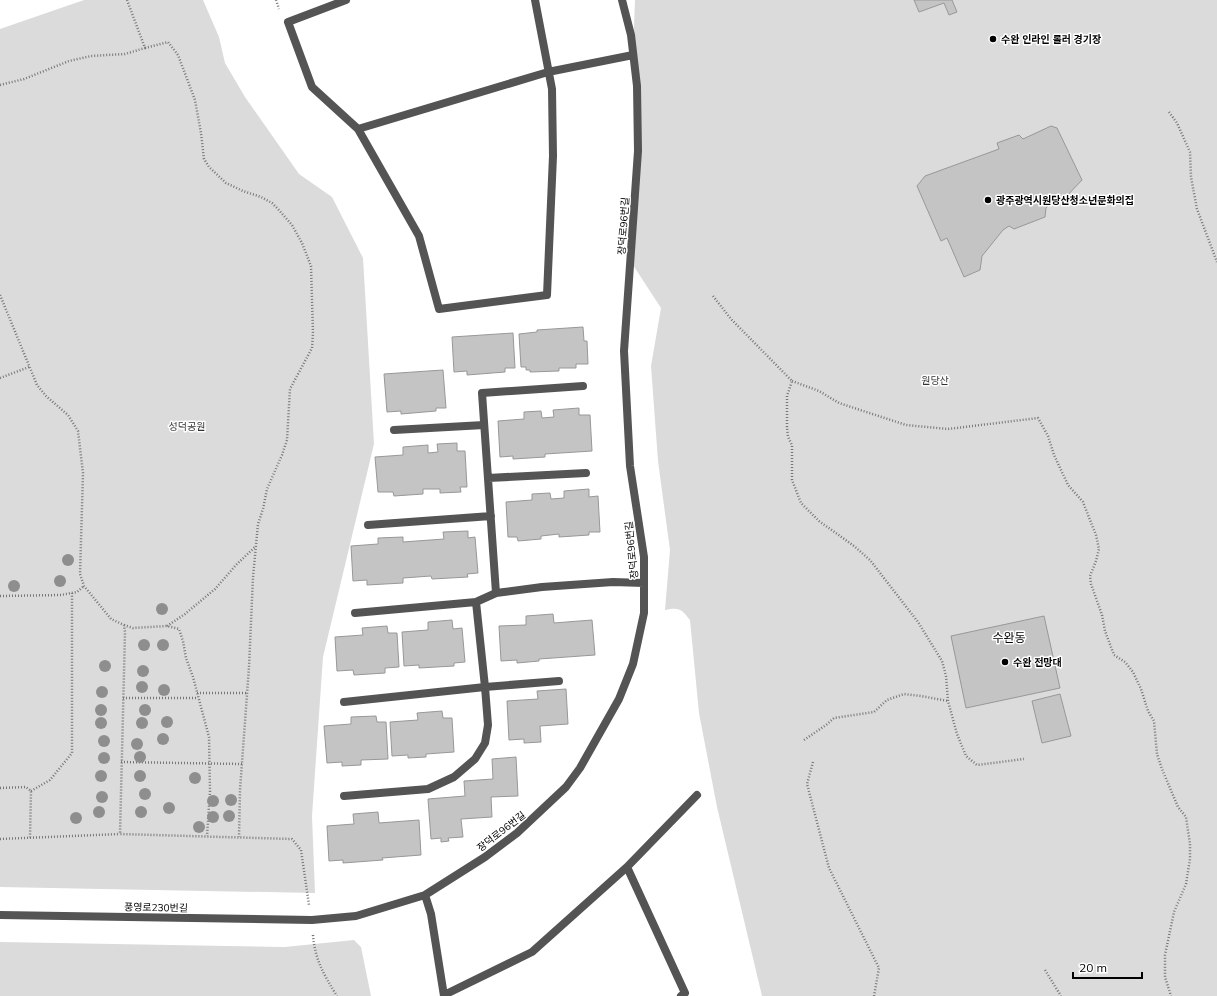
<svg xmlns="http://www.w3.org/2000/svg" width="1217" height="996" font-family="Mulish,'Noto Sans KR',sans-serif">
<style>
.green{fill:#dbdbdb}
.building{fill:#c4c4c4;stroke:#989898}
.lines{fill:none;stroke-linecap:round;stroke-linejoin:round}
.path{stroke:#767676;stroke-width:2.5;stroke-dasharray:1 2;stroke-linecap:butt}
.minor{stroke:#545454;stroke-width:8}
.tree{fill:#8e8e8e}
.poi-dot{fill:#000;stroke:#fff;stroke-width:1.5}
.labels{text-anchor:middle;stroke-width:3;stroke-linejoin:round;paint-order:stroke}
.poi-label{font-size:10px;font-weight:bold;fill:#000;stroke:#fff;text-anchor:start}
.street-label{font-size:10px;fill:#000;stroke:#fff}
.park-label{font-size:10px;fill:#323232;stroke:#fff}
.quarter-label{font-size:12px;fill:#000;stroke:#fff}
</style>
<rect width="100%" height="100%" fill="#fff"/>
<!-- green -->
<path class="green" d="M 84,0 L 203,0 L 219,37 L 225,63 L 245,97 L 299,174 L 332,197 L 363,258 L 374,444 L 323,657 L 312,816 L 315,893 L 0,887 L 0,29 Z
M 635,0 L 1217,0 L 1217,996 L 762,996 L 717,807 L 699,713 L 690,620 C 681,609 680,607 665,610 L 670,550 L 658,461 L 651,366 L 661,308 L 631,262 L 636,170 L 633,55 Z
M 354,940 L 361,947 L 371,996 L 0,996 L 0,942 L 285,947 Z"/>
<!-- building -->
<path class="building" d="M 914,0 L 952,0 L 957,12 L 949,15 L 944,3 L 919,12 Z
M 1051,126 L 1057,128 L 1082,180 L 1061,202 L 1057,197 L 1046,208 L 1045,217 L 1014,229 L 1009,226 L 1003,230 L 982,256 L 980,270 L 964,277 L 947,238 L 941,241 L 917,186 L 925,176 L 999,149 L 997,143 L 1019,135 L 1023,139 Z
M 583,327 L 584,341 L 587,341 L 588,364 L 576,364 L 576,368 L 559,368 L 559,371 L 530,372 L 530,370 L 526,370 L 526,367 L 521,367 L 519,334 L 537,332 L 537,330 Z
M 513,333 L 515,368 L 505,368 L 505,372 L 467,375 L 467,371 L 454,372 L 452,337 Z
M 443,370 L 446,408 L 436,408 L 436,411 L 401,414 L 401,411 L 387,412 L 384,374 Z
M 579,408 L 579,415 L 590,415 L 592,451 L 545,454 L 545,457 L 513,459 L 513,456 L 500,457 L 498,421 L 524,419 L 524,412 L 541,411 L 542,418 L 554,417 L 553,410 Z
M 457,443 L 457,451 L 465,451 L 467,487 L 460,487 L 461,492 L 440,493 L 440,489 L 423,489 L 423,494 L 394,496 L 393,492 L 378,492 L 375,457 L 403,455 L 403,447 L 428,445 L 428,453 L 438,452 L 437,444 Z
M 589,489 L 589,497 L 598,496 L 600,532 L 589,532 L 589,535 L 559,537 L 559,534 L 541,536 L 541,539 L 518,541 L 517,537 L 508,537 L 506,502 L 532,500 L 532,494 L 550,493 L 551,499 L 564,498 L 564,491 Z
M 468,531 L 468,538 L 475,537 L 478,573 L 467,574 L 468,577 L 432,579 L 431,576 L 403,578 L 403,583 L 367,585 L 367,580 L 353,581 L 351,546 L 378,544 L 378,538 L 403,537 L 403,542 L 444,539 L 443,532 Z
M 553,614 L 554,623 L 592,620 L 595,655 L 539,659 L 539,661 L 517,663 L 517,660 L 501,661 L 499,626 L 526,625 L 526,616 Z
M 1044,616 L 1060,688 L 966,708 L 951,636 Z
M 452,620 L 453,629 L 462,628 L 465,662 L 454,663 L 454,666 L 419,668 L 419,665 L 404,666 L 402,632 L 428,630 L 428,622 Z
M 387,626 L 388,633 L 397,633 L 399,667 L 385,668 L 385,673 L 354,675 L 353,670 L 337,671 L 335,637 L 363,635 L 362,628 Z
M 566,689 L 568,724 L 540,726 L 541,742 L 524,743 L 524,739 L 509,740 L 507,701 L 538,699 L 537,691 Z
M 1060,694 L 1071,736 L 1042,743 L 1032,701 Z
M 442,711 L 443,718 L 452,718 L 454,752 L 426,754 L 426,757 L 408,758 L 408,755 L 392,756 L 390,722 L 418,720 L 417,713 Z
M 376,716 L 377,722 L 386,722 L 388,759 L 361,760 L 361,765 L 342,766 L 342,762 L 327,763 L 324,726 L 351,724 L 351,717 Z
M 516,757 L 518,796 L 491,797 L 492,817 L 461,819 L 463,837 L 448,838 L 449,841 L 441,842 L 441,838 L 431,839 L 428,799 L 465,796 L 464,781 L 493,779 L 492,759 Z
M 378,812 L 379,823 L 419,820 L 421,855 L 382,858 L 383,860 L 343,863 L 343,860 L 329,861 L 327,826 L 354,824 L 353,814 Z"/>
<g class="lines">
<!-- path -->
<path class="path" d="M 276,0 L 279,9
M 145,48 L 168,42 L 178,55 L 195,100 L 201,133 L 204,159 L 209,167 L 226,183 L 243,191 L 261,197 L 272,203 L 278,209 L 292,225 L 302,243 L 311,266 L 313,333 L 312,348 L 290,389 L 287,440 L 282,455 L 267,489 L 263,509 L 258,524 L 253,577 L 249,667 L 240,790 L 239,837
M 0,85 L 24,79 L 69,61 L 91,56 L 125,54 L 145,48 L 127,0
M 1169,112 L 1177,123 L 1190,152 L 1191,177 L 1197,209 L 1217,262
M 0,295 L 37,385 L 46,396 L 68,415 L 78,431 L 83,473 L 80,574 L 84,586 L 111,619 L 124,625 L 125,632 L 120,834 L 292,839 L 301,850 L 309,905
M 713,296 L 731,319 L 792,381 L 787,396 L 787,427 L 788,437 L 792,445 L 792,480 L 801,503 L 819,521 L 854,546 L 870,560 L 918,622 L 942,661 L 946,676 L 948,701 L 957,734 L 966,756 L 977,765 L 1024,759
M 0,378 L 29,367
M 792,381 L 819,391 L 839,403 L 906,425 L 948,429 L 1038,418 L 1048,436 L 1054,455 L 1068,485 L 1083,502 L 1090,520 L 1096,535 L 1099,549 L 1096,561 L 1090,576 L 1091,584 L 1102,615 L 1105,631 L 1114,655 L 1125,662 L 1133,672 L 1141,689 L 1148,711 L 1154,721 L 1157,754 L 1162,769 L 1178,807 L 1186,817 L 1190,844 L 1190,859 L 1186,884 L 1174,912 L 1165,955 L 1165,977 L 1171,996
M 0,596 L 61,595 L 77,592 L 84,586
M 124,625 L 133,628 L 167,626 L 179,629 L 183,641 L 186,658 L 193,677 L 209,737 L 210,791 L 207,836
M 167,626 L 185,614 L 215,589 L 236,565 L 255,547
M 197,693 L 247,693
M 123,698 L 198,698
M 804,740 L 826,725 L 834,718 L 874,712 L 887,700 L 904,694 L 921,696 L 948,701
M 121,762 L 242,764
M 813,762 L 807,784 L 829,868 L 879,968 L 874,996
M 0,788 L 26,787 L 31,791 L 30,838
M 31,791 L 50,780 L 72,753 L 72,593
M 0,839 L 120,834
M 313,935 C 315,960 324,975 337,996
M 1045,970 L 1061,996"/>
<!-- minor -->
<path class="minor" d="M 346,0 L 288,22 L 312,87 L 358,129 L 419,236 L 439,309 L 547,295 L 553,156 L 552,89 L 535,0
M 358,129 L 548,72 L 633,55
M 394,430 L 484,425
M 488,478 L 586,473
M 368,525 L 491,516
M 496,593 L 482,393 L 583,386
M 355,613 L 476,602 L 496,593 L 542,587 L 613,582 L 644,583
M 344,702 L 485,687 L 559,681
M 344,796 L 428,789 L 454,777 L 475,759 L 485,743 L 488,725 L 485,687 L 476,602
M 627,867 L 697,795
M 425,895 L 431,914 L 444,996
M 0,915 L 312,920 L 356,916 L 425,895 L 485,857 L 517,833 L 566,787 L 580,768 L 619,699 L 633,664 L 644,613 L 644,557 L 630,466 L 624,351 L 638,151 L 637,86 L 631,35 L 622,0
M 444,995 L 532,952 L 627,867 L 685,993 L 681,996"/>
</g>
<!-- trees -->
<g class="tree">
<circle cx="68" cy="560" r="6"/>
<circle cx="60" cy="581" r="6"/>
<circle cx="14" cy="586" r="6"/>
<circle cx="162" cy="609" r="6"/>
<circle cx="144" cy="645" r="6"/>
<circle cx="163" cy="645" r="6"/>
<circle cx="105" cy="666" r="6"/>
<circle cx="143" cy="671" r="6"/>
<circle cx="142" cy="687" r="6"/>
<circle cx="164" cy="690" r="6"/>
<circle cx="102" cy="692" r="6"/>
<circle cx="101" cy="710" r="6"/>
<circle cx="145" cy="710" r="6"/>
<circle cx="167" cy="722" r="6"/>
<circle cx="101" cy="723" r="6"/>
<circle cx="142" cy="723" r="6"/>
<circle cx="163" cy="739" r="6"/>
<circle cx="104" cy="741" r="6"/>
<circle cx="137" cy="744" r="6"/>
<circle cx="140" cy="757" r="6"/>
<circle cx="104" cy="758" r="6"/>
<circle cx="101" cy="776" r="6"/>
<circle cx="140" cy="776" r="6"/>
<circle cx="195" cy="778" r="6"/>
<circle cx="145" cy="794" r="6"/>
<circle cx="102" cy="797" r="6"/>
<circle cx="231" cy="800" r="6"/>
<circle cx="213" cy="801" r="6"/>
<circle cx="169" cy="808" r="6"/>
<circle cx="99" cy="812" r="6"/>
<circle cx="141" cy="812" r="6"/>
<circle cx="229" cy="816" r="6"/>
<circle cx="213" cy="817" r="6"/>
<circle cx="76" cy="818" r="6"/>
<circle cx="199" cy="827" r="6"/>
</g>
<!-- markers -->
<g class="poi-dot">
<circle cx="993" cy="39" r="4"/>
<circle cx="988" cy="200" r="4"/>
<circle cx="1005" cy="662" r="4"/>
</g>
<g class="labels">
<!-- poi labels -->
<g class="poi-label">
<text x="1001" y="43">수완 인라인 롤러 경기장</text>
<text x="996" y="204">광주광역시원당산청소년문화의집</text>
<text x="1013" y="666">수완 전망대</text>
</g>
<!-- street labels -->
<g class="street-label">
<text transform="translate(623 226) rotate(-86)" y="4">장덕로96번길</text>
<text transform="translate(631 550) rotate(-96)" y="4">장덕로96번길</text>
<text transform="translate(501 831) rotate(-38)" y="4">장덕로96번길</text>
<text transform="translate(156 907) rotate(1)" y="4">풍영로230번길</text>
</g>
<!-- park labels -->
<g class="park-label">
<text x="935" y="384">원당산</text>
<text x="187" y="430">성덕공원</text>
</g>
<!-- quarter labels -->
<g class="quarter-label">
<text x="1009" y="642">수완동</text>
</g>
</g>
<!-- scale -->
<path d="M1073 972v6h69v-6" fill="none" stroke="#000000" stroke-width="2"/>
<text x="1079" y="972" font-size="12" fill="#000000" stroke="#ffffff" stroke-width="3" paint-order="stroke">20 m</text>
</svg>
